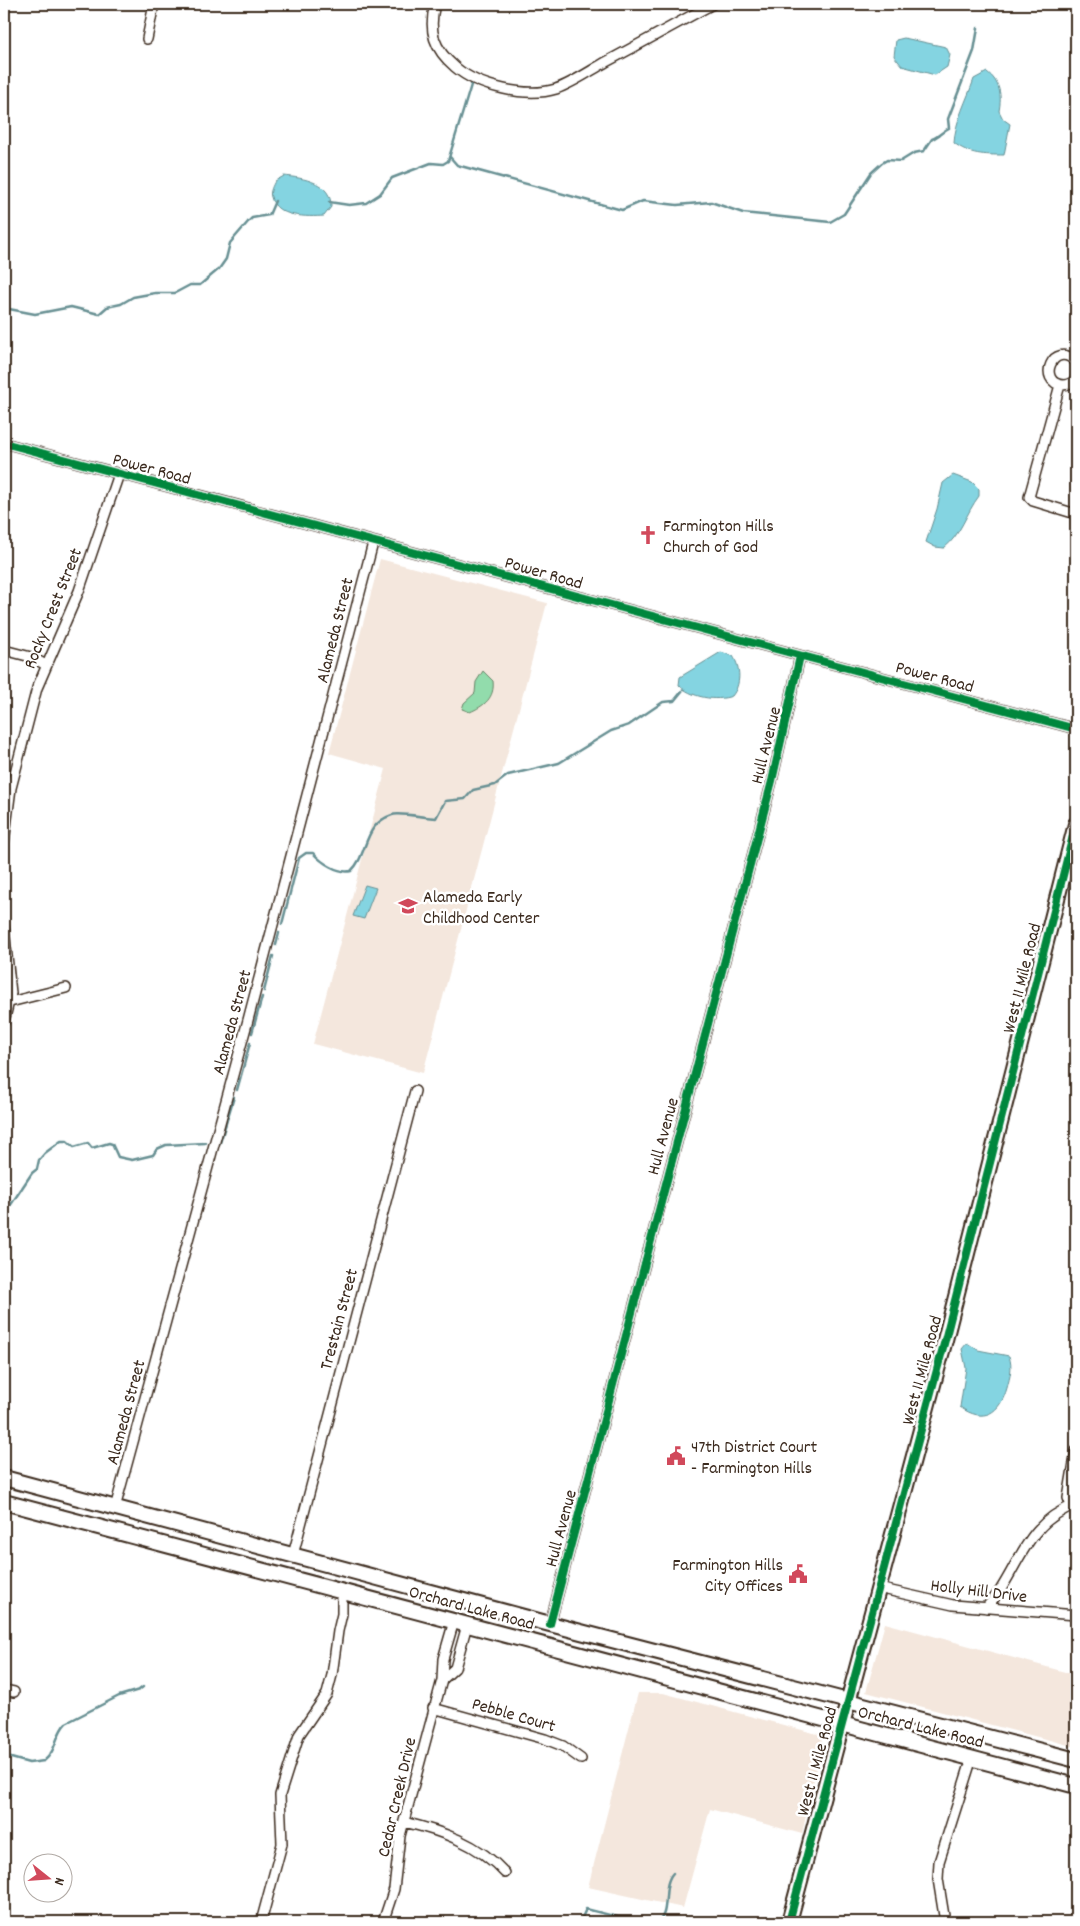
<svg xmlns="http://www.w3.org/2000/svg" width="1080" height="1926" font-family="Dekko,sans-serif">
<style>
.built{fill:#f4e7dd}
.green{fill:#92dcac;stroke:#668365}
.water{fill:#84d4e1;stroke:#679093}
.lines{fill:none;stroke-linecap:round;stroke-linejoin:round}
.stream{stroke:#679093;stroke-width:2.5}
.street-casing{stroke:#3b2a1e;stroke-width:12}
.secondary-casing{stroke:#3b2a1e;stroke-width:18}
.street{stroke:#fff;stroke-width:9}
.secondary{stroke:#fff;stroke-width:14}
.cycleway-casing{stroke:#fff;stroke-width:11}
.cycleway{stroke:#00873e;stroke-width:8}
.labels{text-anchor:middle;stroke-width:5;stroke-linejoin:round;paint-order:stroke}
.street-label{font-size:18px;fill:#3b2a1e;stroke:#fff}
.poi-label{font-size:18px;fill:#3b2a1e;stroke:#fff;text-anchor:start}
</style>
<rect width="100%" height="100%" fill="#fff"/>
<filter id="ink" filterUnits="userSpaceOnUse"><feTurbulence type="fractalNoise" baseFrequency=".02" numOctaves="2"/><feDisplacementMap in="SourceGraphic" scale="10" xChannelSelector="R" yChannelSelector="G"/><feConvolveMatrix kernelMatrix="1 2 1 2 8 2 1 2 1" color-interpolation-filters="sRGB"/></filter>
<g filter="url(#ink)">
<!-- built -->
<path class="built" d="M 380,559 L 547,603 L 423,1073 L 313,1044 L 386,769 L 329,753 Z
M 885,1623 L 1076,1675 L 1076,1747 L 866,1692 Z
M 638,1693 L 663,1693 L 821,1735 L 822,1743 L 802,1834 L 710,1809 L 683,1908 L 588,1887 Z"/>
<!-- green -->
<path class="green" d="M 483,671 L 493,681 C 495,698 484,706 470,712 L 462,709 L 464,703 L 475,693 L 476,682 Z"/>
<!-- water -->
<path class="water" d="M 904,38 L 946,47 L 950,55 L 947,67 L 935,75 L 902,66 L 894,56 L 896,40 Z
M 987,72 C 1000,82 1002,95 999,111 L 1003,119 L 1010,124 L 1004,155 C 984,155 970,155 954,143 C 955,121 967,100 974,79 Z
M 284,176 C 303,178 332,182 331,207 L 324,216 C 308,217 276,218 271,197 C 269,192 273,185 275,181 Z
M 953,475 L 972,482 L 979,489 L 979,496 C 966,513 961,535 944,548 L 935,547 L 926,542 L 937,509 L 943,483 Z
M 721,652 L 733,656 C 741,668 741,685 732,696 C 716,702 690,697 679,685 L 680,677 Z
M 365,885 L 376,888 L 364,919 L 353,916 Z
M 967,1343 L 978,1350 L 1009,1356 C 1013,1368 1010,1376 1007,1388 C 1000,1413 984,1424 960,1407 L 966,1368 L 962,1349 Z"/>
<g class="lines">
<!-- stream -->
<path class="stream" d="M 450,157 L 457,165 L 622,210 L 643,201 L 677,205 L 711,202 L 743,213 L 830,222 L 844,214 L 871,173 L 882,163 L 887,160 L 901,161 L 914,153 L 924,151 L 932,139 C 939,136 943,131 949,128 L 948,119 L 974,51 L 978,28
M 329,202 L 349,205 L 366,203 L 380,194 L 392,178 L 431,163 L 443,164 L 448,161 L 471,85
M 4,312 L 9,309 L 35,314 L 71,307 L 99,314 L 107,307 L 121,304 L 133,297 L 155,293 L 175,293 L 190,285 L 200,285 L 219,269 L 226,259 L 230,243 L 248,222 L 252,218 L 269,215 L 275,201
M 282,924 L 299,858 L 306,853 L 313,853 C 321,862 338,874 351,871 C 369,854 362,825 392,815 C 399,812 426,818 436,818 L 445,801 L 465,799 L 473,790 L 495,785 L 508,775 L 559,763 L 611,731 L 629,725 L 663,702 L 674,701 L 683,690
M 276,945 L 279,933
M 264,991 L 273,956
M 252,1033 L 262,997
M 237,1090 L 250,1043
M 220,1143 L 234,1097
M 4,1215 L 32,1173 L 37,1169 L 39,1160 L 45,1153 L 61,1141 L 67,1141 L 74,1147 L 88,1143 L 92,1148 L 109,1143 L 112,1144 L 118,1157 L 132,1160 L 153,1155 L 157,1149 L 166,1145 L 205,1143
M 4,1756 L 29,1763 L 44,1761 C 57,1751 55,1734 66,1723 L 119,1696 L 139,1690 L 143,1687
M 580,1922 L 586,1909 L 637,1922
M 658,1922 C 671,1912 661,1886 673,1873"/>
<!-- street casing -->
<g class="street-casing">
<path id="street" d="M 435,4 C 428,31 434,49 455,67 C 478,87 527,98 556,89 C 573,83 590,71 606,62 C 642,43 677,23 713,4
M 147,39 L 154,4
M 1076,362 C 1053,339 1036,383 1063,385 C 1069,385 1073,383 1076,378
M 1060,385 L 1029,497 L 1033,501 L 1076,514
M 4,443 L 1076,729
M 4,650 L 31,657 L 46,665
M 4,843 L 11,788 L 37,688 L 79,591 L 119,474
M 4,928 L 11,993 L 4,1022
M 6,1003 L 66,988
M 1071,1506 L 1068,1498 L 1076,1451
M 115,1508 L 248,1020 L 373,543
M 293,1555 L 415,1091
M 878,1588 L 953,1605 L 1076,1615
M 986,1608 C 991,1601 997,1596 1001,1589 C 1024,1552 1031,1522 1076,1504
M 550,1624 L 772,781 L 800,656
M 442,1680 L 455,1668 L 467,1625
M 4,1690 L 14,1692
M 433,1708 L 545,1739 L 563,1746 L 581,1759
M 404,1822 C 441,1831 478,1843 505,1873
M 261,1922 L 282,1844 L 280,1795 L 299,1735 L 327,1694 L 332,1675 L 338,1631 L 342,1614 L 342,1592
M 383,1922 L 394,1889 L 400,1836 L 442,1680 L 443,1659 L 454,1621
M 945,1922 L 938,1879 L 939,1862 L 972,1758"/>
</g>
<!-- secondary casing -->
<g class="secondary-casing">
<path id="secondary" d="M 4,1478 L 550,1624 L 1076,1760
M 4,1502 L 1076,1786
M 789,1922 L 945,1340 L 1076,824"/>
</g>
<!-- street -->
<use href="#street" class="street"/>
<!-- secondary -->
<use href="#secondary" class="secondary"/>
<!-- cycleway casing -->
<g class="cycleway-casing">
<path id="cycleway" d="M 4,443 L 1076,729
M 550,1624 L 772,781 L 800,656
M 789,1922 L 945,1340 L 1076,824"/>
</g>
<!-- cycleway -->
<use href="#cycleway" class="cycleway"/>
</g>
</g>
<!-- icons -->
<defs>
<g id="church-bare" transform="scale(1.5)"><path d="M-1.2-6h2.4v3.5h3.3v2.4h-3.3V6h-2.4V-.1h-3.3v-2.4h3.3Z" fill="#d1495b" stroke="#fff" stroke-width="2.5" paint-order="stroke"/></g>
<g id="school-bare" transform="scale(1.5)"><path d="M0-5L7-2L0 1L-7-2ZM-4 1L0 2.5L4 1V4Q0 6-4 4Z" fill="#d1495b" stroke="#fff" stroke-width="2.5" paint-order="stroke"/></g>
<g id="civic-bare" transform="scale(1.5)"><path d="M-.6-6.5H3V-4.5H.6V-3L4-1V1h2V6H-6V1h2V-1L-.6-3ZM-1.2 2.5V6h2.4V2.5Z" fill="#d1495b" stroke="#fff" stroke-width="2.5" paint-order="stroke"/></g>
</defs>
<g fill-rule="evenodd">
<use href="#church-bare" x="648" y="535"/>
<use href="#school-bare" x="408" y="906"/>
<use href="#civic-bare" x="676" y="1456"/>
<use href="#civic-bare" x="798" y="1574"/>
</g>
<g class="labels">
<!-- street labels -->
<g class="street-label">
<text transform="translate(152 468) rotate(15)" y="6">Power Road</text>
<text transform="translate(544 572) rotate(16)" y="6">Power Road</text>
<text transform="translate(52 608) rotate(-68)" y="6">Rocky Crest Street</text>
<text transform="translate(334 630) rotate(-76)" y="6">Alameda Street</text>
<text transform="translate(935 676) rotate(15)" y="6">Power Road</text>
<text transform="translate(765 745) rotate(-76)" y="6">Hull Avenue</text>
<text transform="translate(1021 978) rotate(-76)" y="6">West 11 Mile Road</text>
<text transform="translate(231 1022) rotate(-75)" y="6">Alameda Street</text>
<text transform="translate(662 1136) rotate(-75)" y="6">Hull Avenue</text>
<text transform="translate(338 1319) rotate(-75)" y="6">Trestain Street</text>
<text transform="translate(921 1370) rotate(-75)" y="6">West 11 Mile Road</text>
<text transform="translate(125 1412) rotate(-75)" y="6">Alameda Street</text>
<text transform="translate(560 1528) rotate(-75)" y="6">Hull Avenue</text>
<text transform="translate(979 1590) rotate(7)" y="6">Holly Hill Drive</text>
<text transform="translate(472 1607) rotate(15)" y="6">Orchard Lake Road</text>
<text transform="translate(514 1714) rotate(16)" y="6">Pebble Court</text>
<text transform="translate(921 1726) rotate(14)" y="6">Orchard Lake Road</text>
<text transform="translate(816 1761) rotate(-75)" y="6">West 11 Mile Road</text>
<text transform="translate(396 1797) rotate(-77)" y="6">Cedar Creek Drive</text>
</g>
<!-- poi labels -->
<g class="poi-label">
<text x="663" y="531">Farmington Hills<tspan x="663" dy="21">Church of God</tspan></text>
<text x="423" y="902">Alameda Early<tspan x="423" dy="21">Childhood Center</tspan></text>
<text x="691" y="1452">47th District Court<tspan x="691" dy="21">- Farmington Hills</tspan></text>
<text x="783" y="1570" text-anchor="end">Farmington Hills<tspan x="783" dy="21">City Offices</tspan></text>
</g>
</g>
<!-- margin -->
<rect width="1080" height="1926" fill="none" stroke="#fff" stroke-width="20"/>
<rect x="10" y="10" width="1060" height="1906" fill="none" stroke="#3b2a1e" stroke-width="2" filter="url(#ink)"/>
<!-- north arrow -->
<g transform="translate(48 1878) rotate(107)"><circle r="24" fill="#ffffff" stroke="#b1aaa5"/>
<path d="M0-4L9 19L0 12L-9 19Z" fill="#d1495b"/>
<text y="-8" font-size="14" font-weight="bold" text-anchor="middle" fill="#3b2a1e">N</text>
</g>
</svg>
